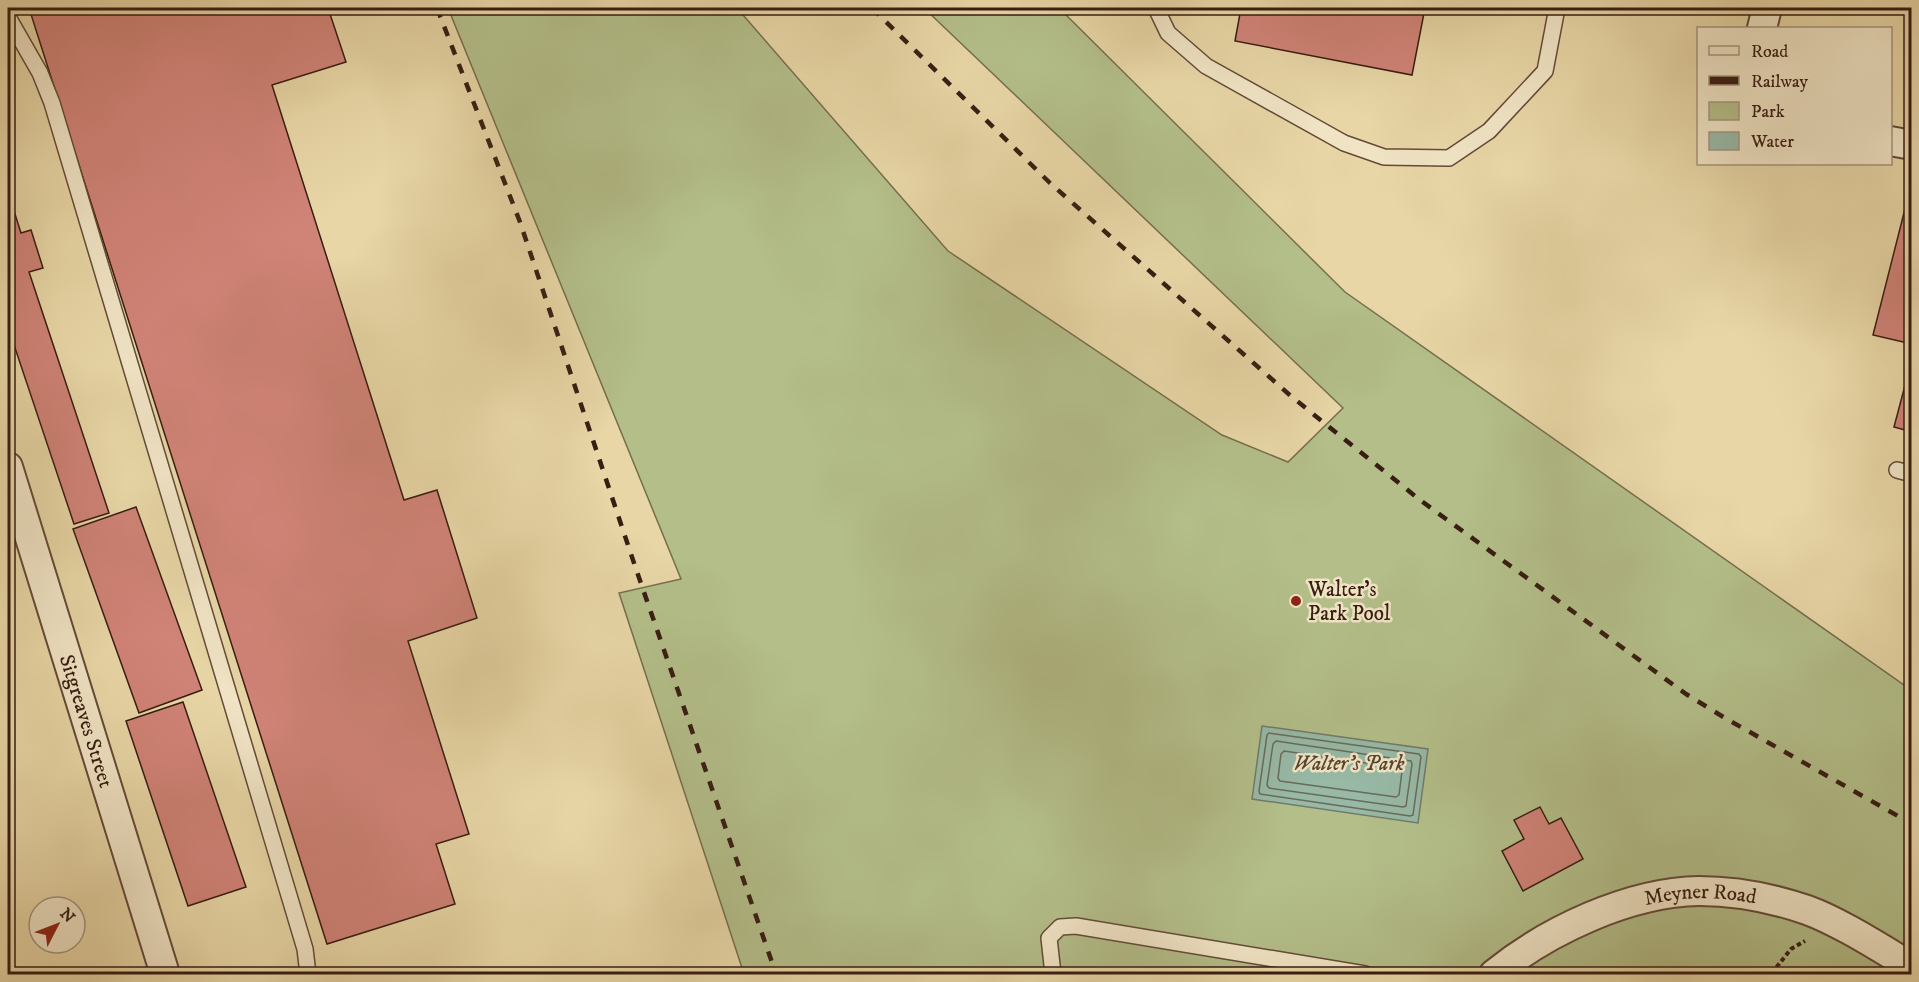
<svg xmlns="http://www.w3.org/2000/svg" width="1919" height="982" font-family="'IM FELL DW Pica',serif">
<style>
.green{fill:#b3be89;stroke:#766e4e;stroke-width:1.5}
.water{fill:#97b9a6;stroke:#717b6b;stroke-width:1.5}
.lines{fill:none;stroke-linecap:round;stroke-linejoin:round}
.shore{stroke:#686b5c;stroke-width:1.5}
.building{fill:#d08377;stroke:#381d12;stroke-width:1.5}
.lane-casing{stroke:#644b37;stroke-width:18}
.street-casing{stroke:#644b37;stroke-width:32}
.path{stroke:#381d12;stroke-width:4;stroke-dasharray:4.5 3;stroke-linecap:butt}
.lane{stroke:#f0e4c5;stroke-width:15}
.street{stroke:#f0e4c5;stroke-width:28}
.rail{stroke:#381d12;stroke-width:4.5;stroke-dasharray:10 10;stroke-linecap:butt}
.poi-dot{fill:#8f2418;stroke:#f0e4c5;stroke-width:2}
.labels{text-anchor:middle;stroke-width:5;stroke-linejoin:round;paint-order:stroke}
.poi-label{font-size:21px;fill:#381d12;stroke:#f0e4c5;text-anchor:start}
.street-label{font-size:21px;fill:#381d12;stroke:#f0e4c5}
.park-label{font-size:21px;font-style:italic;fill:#574530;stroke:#f0e4c5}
</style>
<rect width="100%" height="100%" fill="#e8d6a6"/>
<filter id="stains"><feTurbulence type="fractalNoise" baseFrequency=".00333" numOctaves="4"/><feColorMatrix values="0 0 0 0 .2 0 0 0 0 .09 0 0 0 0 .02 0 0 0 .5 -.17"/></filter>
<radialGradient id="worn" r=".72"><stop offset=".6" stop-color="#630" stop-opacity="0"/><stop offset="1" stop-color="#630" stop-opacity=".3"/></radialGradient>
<!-- green -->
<path class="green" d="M 448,8 L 737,8 L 948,251 L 1222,435 L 1288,462 L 1343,408 L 924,8 L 1059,8 L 1345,292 L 1911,690 L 1911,974 L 744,974 L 619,593 L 681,579 Z"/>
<!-- water -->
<path class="water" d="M 1262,726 L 1428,749 L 1418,823 L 1252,799 Z"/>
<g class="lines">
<!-- shore -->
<path class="shore" d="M 1269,733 L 1419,754 L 1421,757 L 1413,815 L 1410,816 L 1260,794 L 1259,791 L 1267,735 Z
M 1276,741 L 1411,761 L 1412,764 L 1406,806 L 1403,807 L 1269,788 L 1267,785 L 1273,744 Z
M 1284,751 L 1400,768 L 1402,771 L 1399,795 L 1396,797 L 1280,781 L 1278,778 L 1281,754 Z"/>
</g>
<!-- building -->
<path class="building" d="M 29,8 L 328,8 L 346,62 L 272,85 L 404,500 L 437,490 L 477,618 L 408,641 L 469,834 L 436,844 L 455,904 L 327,944 Z
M 1241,8 L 1425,8 L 1412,75 L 1235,41 Z
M 8,192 L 21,233 L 31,230 L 43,268 L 29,272 L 109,513 L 74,524 L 8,327 Z
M 1907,201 L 1912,202 L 1912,344 L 1873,335 Z
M 1912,359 L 1912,432 L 1894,427 Z
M 136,507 L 202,690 L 139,713 L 73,529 Z
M 183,702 L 246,887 L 188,906 L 126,721 Z
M 1540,807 L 1549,824 L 1561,818 L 1583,859 L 1523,891 L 1502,851 L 1524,839 L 1514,820 Z
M 606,969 L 607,974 L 586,974 Z"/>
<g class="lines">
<!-- lane casing -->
<g class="lane-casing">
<path id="lane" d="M 1156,8 L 1168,33 L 1206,66 L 1344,143 L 1384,157 L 1449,158 L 1489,131 L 1545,71 L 1557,8
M 8,17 L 40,73 L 52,103 L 305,949 L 308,974
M 1897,470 L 1912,474
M 1053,974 L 1049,938 L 1060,927 L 1076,926 L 1365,974"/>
</g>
<!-- street casing -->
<g class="street-casing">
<g id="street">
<path d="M 1762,28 L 1767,8"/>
<path d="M 1890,141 L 1912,145"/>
<path id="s1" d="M 8,467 L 165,974"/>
<path id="s2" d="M 1494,974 C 1547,931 1629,892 1699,891 C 1735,891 1772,898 1807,910 C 1840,922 1880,948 1912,967"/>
</g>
</g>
<!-- path -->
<path class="path" d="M 1775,974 L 1775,969 L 1791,949 L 1805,941"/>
<!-- lane -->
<use href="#lane" class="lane"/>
<!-- street -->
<use href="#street" class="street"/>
<!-- rail -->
<path class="rail" d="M 437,8 L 520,222 L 636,569 L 776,974
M 872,8 L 1050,183 L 1292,397 L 1420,500 L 1686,694 L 1725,718 L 1912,824"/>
</g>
<!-- markers -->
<circle class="poi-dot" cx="1296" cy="601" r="6"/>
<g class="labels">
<!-- poi labels -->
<g class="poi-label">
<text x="1308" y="596">Walter's<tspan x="1308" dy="24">Park Pool</tspan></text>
</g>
<!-- street labels -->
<g class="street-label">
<text dy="7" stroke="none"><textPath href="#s1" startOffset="266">Sitgreaves Street</textPath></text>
<text dy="7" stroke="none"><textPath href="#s2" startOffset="226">Meyner Road</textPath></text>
</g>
<!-- park labels -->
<g class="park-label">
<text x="1349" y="770">Walter's Park</text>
</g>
</g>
<!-- margin -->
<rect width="1919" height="982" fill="none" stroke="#e8d6a6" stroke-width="30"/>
<rect x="9" y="9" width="1901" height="964" fill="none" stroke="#381d12" stroke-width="3"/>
<rect x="15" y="15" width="1889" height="952" fill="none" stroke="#381d12" stroke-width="1.5"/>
<!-- legend -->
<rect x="1697" y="27" width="195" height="138" fill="#f0e4c5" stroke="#a6947d" stroke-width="1.5"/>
<rect x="1709" y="46" width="30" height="9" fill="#f0e4c5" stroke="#a6947d" stroke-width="1.5"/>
<text x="1751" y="57" font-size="18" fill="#381d12">Road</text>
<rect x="1709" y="76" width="30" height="9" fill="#381d12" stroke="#a6947d" stroke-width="1.5"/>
<text x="1751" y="87" font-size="18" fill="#381d12">Railway</text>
<rect x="1709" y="102" width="30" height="18" fill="#b3be89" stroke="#a6947d" stroke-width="1.5"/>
<text x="1751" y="117" font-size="18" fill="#381d12">Park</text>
<rect x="1709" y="132" width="30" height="18" fill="#97b9a6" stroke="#a6947d" stroke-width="1.5"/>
<text x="1751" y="147" font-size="18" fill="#381d12">Water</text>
<!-- north arrow -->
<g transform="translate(57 925) rotate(48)"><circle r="28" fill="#f0e4c5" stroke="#a6947d" stroke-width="1.5"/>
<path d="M0-4.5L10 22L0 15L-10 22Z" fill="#8f2418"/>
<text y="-9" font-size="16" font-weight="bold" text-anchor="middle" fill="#381d12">N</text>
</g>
<rect width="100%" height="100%" filter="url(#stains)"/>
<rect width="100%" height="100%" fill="url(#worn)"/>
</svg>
